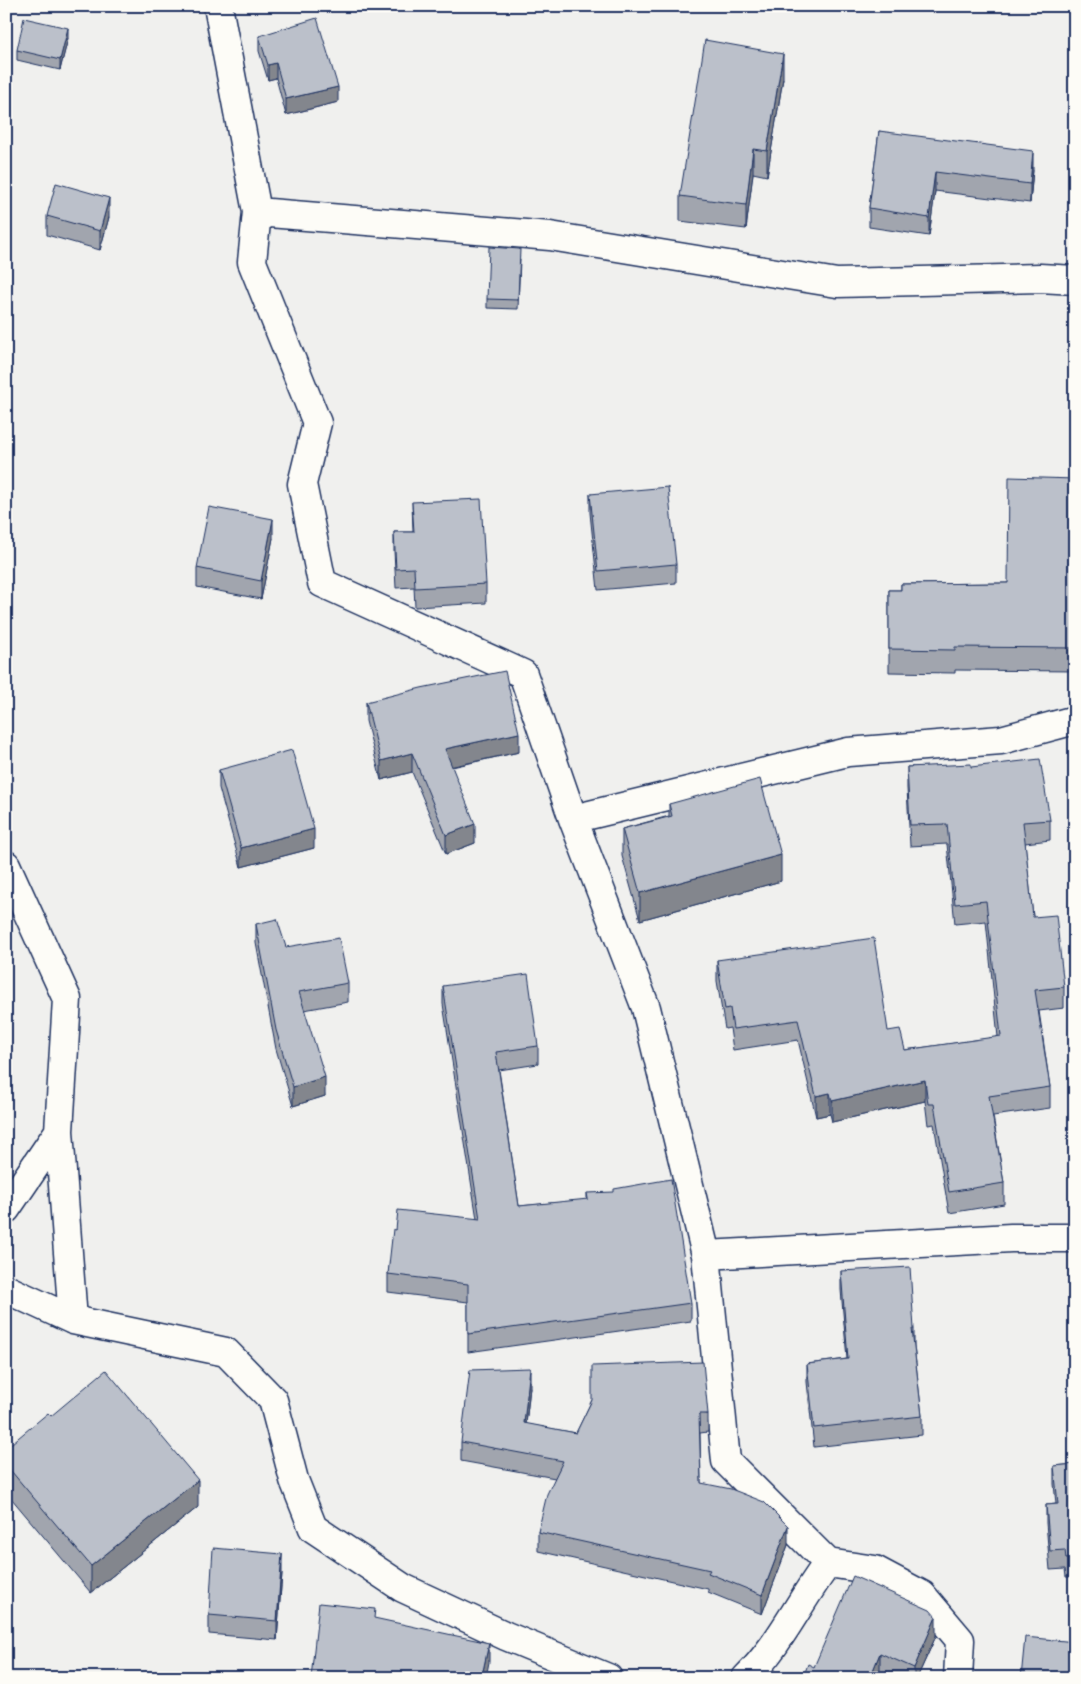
<svg xmlns="http://www.w3.org/2000/svg" width="1081" height="1684" font-family="'Playpen Sans',sans-serif">
<style>
.lines{fill:none;stroke-linecap:round;stroke-linejoin:round}
.street-casing{stroke:#1b2f5e;stroke-width:31}
.street{stroke:#fdfcf7;stroke-width:28}
.wall{fill:#a1a5ae;stroke:#1b2f5e}
.shaded-wall{fill:#83868d;stroke:#1b2f5e}
.building{fill:#bbc0ca;stroke:#1b2f5e}
</style>
<rect width="100%" height="100%" fill="#f0f0ee"/>
<filter id="ink" filterUnits="userSpaceOnUse"><feTurbulence type="fractalNoise" baseFrequency=".02" numOctaves="2"/><feDisplacementMap in="SourceGraphic" scale="10" xChannelSelector="R" yChannelSelector="G"/><feConvolveMatrix kernelMatrix="1 2 1 2 8 2 1 2 1" color-interpolation-filters="sRGB"/></filter>
<g filter="url(#ink)">
<g class="lines">
<!-- street casing -->
<g class="street-casing">
<path id="street" d="M 218,6 L 257,212 L 550,236 L 837,283 L 1040,278 L 1075,280
M 257,212 L 252,262 L 317,423 L 302,484 L 322,583 L 523,674 L 573,819 L 646,1008 L 706,1255 L 726,1461 L 828,1563
M 573,819 L 848,752 L 1001,740 L 1075,720
M 6,865 L 67,999 L 59,1131 L 6,1209
M 59,1131 L 73,1320
M 706,1255 L 1011,1238 L 1075,1238
M 6,1289 L 73,1320 L 226,1352 L 273,1400 L 294,1480 L 313,1528 L 403,1588 L 506,1636 L 608,1678
M 746,1678 C 780,1645 800,1600 828,1563 L 875,1570 L 922,1595 L 960,1640 L 958,1678"/>
</g>
<!-- street -->
<use href="#street" class="street"/>
</g>
<!-- wall -->
<path class="wall" d="M 259,36 L 338,102 L 286,115 L 276,78 L 268,80 L 259,51 Z
M 68,38 L 60,70 L 17,60 L 17,50 Z
M 783,78 L 767,176 L 753,173 L 746,229 L 680,221 L 680,196 Z
M 879,131 L 1033,170 L 1030,203 L 935,191 L 929,236 L 869,227 L 869,208 Z
M 47,216 L 109,217 L 100,250 L 47,235 Z
M 520,259 L 518,309 L 487,308 L 487,299 Z
M 1075,479 L 1075,671 L 955,670 L 955,673 L 889,672 L 889,590 L 901,590 L 901,584 L 1008,583 Z
M 590,494 L 676,564 L 676,583 L 598,590 L 590,513 Z
M 412,502 L 486,584 L 486,603 L 415,607 L 414,587 L 396,588 L 394,551 L 394,532 L 413,532 Z
M 273,538 L 261,599 L 197,587 L 197,568 Z
M 366,702 L 519,752 L 452,767 L 475,843 L 446,854 L 412,772 L 381,780 L 366,721 Z
M 907,767 L 971,767 L 1050,820 L 1050,840 L 1025,843 L 1033,917 L 1064,987 L 1064,1008 L 1039,1011 L 1050,1087 L 1050,1108 L 993,1116 L 1004,1183 L 1004,1204 L 949,1213 L 934,1124 L 928,1125 L 925,1101 L 832,1122 L 830,1114 L 816,1117 L 798,1040 L 733,1050 L 730,1028 L 725,1029 L 717,981 L 717,960 L 888,1031 L 905,1050 L 998,1037 L 986,921 L 955,924 L 947,844 L 910,846 L 907,788 Z
M 219,770 L 314,848 L 241,867 L 219,788 Z
M 669,804 L 781,881 L 640,920 L 622,856 L 622,829 L 669,816 Z
M 256,924 L 286,947 L 348,983 L 348,1002 L 304,1010 L 325,1096 L 293,1106 L 276,1049 L 256,943 Z
M 443,986 L 538,1046 L 538,1064 L 499,1070 L 519,1206 L 587,1200 L 587,1193 L 691,1303 L 691,1321 L 468,1352 L 468,1302 L 388,1292 L 388,1274 L 396,1230 L 477,1219 L 443,1004 Z
M 841,1271 L 914,1329 L 914,1346 L 922,1416 L 922,1435 L 814,1447 L 807,1382 L 807,1364 L 847,1359 L 841,1290 Z
M 530,1387 L 526,1424 L 576,1433 L 592,1400 L 708,1414 L 708,1432 L 700,1433 L 701,1483 L 788,1545 L 762,1614 L 708,1592 L 708,1589 L 538,1551 L 538,1532 L 555,1478 L 461,1461 L 461,1442 Z
M 51,1416 L 198,1507 L 91,1593 L 6,1492 L 6,1448 Z
M 1075,1464 L 1075,1577 L 1066,1577 L 1065,1569 L 1050,1570 L 1046,1523 L 1046,1505 L 1056,1504 L 1054,1484 L 1054,1466 Z
M 282,1573 L 277,1640 L 209,1634 L 209,1615 Z
M 936,1636 L 917,1678 L 894,1678 L 880,1672 L 878,1678 L 803,1678 L 814,1667 Z"/>
<!-- shaded-wall -->
<path class="shaded-wall" d="M 68,28 L 68,38 L 60,70 L 60,60 Z
M 783,54 L 783,78 L 767,176 L 767,151 Z
M 276,63 L 276,78 L 268,80 L 268,65 Z
M 338,87 L 338,102 L 286,115 L 286,99 Z
M 753,149 L 753,173 L 746,229 L 746,205 Z
M 1033,151 L 1033,170 L 1030,203 L 1030,184 Z
M 935,172 L 935,191 L 929,236 L 929,218 Z
M 109,198 L 109,217 L 100,250 L 100,231 Z
M 273,519 L 273,538 L 261,599 L 261,581 Z
M 519,733 L 519,752 L 445,768 L 445,749 Z
M 412,753 L 412,772 L 381,780 L 381,761 Z
M 475,824 L 475,843 L 446,854 L 446,835 Z
M 314,829 L 314,848 L 241,867 L 241,848 Z
M 781,855 L 781,881 L 640,920 L 640,893 Z
M 325,1077 L 325,1096 L 293,1106 L 293,1087 Z
M 925,1080 L 925,1101 L 832,1122 L 832,1101 Z
M 830,1093 L 830,1114 L 816,1117 L 816,1096 Z
M 530,1368 L 530,1387 L 524,1442 L 524,1423 Z
M 198,1480 L 198,1507 L 91,1593 L 91,1566 Z
M 788,1526 L 788,1545 L 762,1614 L 762,1595 Z
M 282,1554 L 282,1573 L 277,1640 L 277,1621 Z
M 936,1617 L 936,1636 L 917,1678 L 914,1678 L 914,1668 Z
M 489,1643 L 489,1662 L 486,1678 L 483,1671 Z
M 880,1653 L 880,1672 L 878,1678 L 870,1678 Z"/>
<!-- building -->
<path class="building" d="M 24,18 L 68,28 L 60,60 L 17,50 Z
M 317,18 L 338,87 L 286,99 L 276,63 L 268,65 L 259,36 Z
M 705,40 L 783,54 L 767,151 L 753,149 L 746,205 L 680,196 Z
M 879,131 L 1033,151 L 1030,184 L 935,172 L 929,218 L 869,208 Z
M 56,183 L 109,198 L 100,231 L 47,216 Z
M 489,247 L 520,249 L 518,300 L 487,299 Z
M 1009,477 L 1075,479 L 1075,648 L 955,647 L 955,650 L 889,649 L 889,590 L 901,590 L 901,584 L 1008,583 Z
M 668,487 L 676,564 L 598,571 L 590,494 Z
M 481,499 L 486,584 L 415,588 L 414,568 L 396,569 L 394,532 L 414,532 L 412,502 Z
M 209,507 L 273,519 L 261,581 L 197,568 Z
M 505,671 L 519,733 L 445,749 L 475,824 L 446,835 L 412,753 L 381,761 L 366,702 L 421,688 Z
M 292,750 L 314,829 L 241,848 L 219,770 Z
M 1040,759 L 1050,820 L 1023,822 L 1033,917 L 1056,915 L 1064,987 L 1035,990 L 1050,1087 L 989,1096 L 1004,1183 L 949,1192 L 934,1104 L 928,1104 L 925,1080 L 832,1101 L 830,1093 L 816,1096 L 798,1020 L 733,1029 L 730,1008 L 725,1009 L 717,960 L 874,938 L 888,1031 L 900,1029 L 905,1050 L 1001,1036 L 986,901 L 955,904 L 947,824 L 910,825 L 907,767 L 971,764 L 971,767 Z
M 760,779 L 781,855 L 640,893 L 622,829 L 672,816 L 669,804 Z
M 277,919 L 286,947 L 339,938 L 348,983 L 299,992 L 325,1077 L 293,1087 L 276,1030 L 256,924 Z
M 528,974 L 538,1046 L 496,1052 L 519,1206 L 588,1199 L 587,1193 L 614,1192 L 614,1189 L 671,1179 L 691,1303 L 468,1334 L 468,1284 L 388,1274 L 393,1229 L 396,1230 L 398,1210 L 480,1219 L 443,986 Z
M 910,1267 L 914,1329 L 912,1329 L 922,1416 L 814,1428 L 807,1364 L 848,1359 L 841,1271 Z
M 703,1362 L 708,1414 L 699,1414 L 701,1483 L 731,1489 L 764,1502 L 788,1526 L 762,1595 L 708,1573 L 710,1570 L 538,1532 L 547,1494 L 563,1461 L 461,1442 L 470,1370 L 530,1368 L 524,1423 L 576,1433 L 592,1400 L 592,1366 Z
M 106,1370 L 198,1480 L 91,1566 L 6,1465 L 6,1448 L 48,1413 L 51,1416 Z
M 1075,1464 L 1075,1558 L 1066,1559 L 1065,1550 L 1050,1551 L 1046,1505 L 1058,1504 L 1054,1466 Z
M 213,1548 L 282,1554 L 277,1621 L 209,1615 Z
M 853,1576 L 930,1610 L 936,1617 L 914,1668 L 880,1653 L 870,1678 L 803,1678 L 808,1664 L 814,1667 Z
M 319,1603 L 375,1609 L 374,1618 L 489,1643 L 483,1671 L 533,1678 L 311,1678 Z
M 1025,1637 L 1075,1642 L 1075,1678 L 1021,1678 Z"/>
</g>
<!-- margin -->
<rect width="1081" height="1684" fill="none" stroke="#fdfcf7" stroke-width="25"/>
<rect x="12" y="12" width="1056" height="1659" fill="none" stroke="#1b2f5e" stroke-width="2" filter="url(#ink)"/>
</svg>
